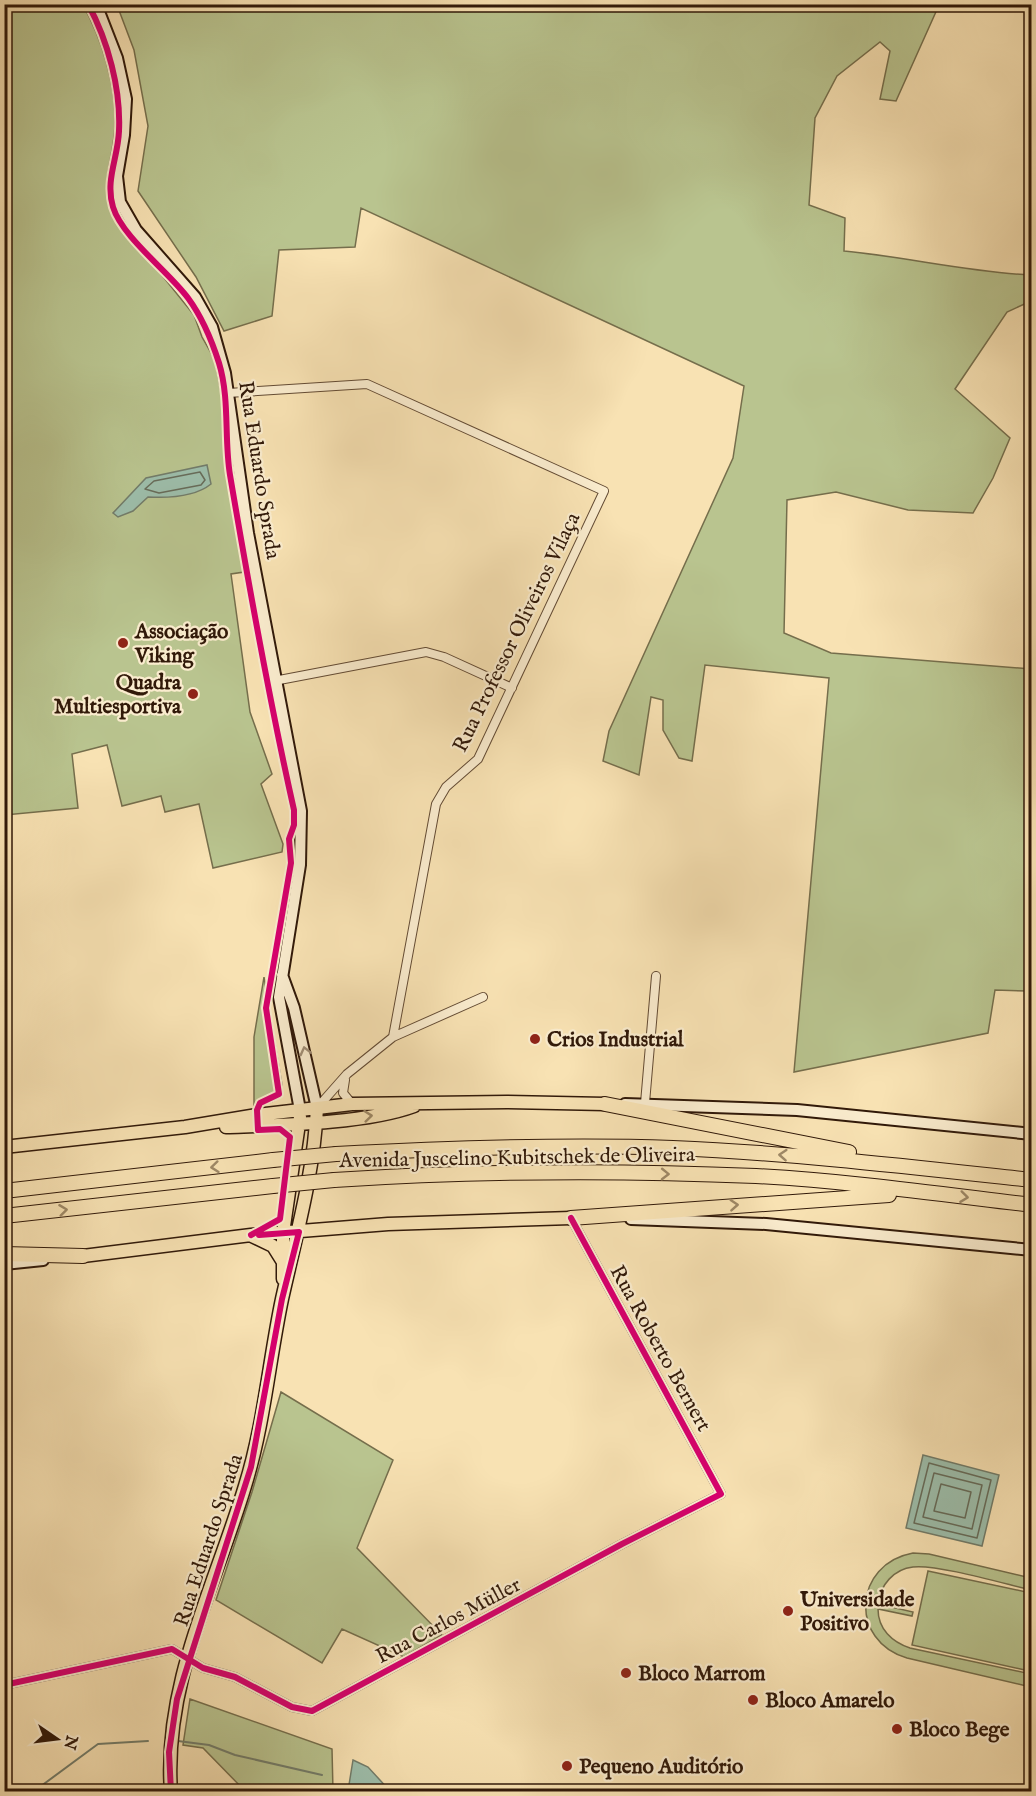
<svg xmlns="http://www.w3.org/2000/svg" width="1036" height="1796" font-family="'IM FELL English',serif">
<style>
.green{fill:#b9c48f;stroke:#756e4c;stroke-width:1.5}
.water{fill:#9dbeab;stroke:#727c6a;stroke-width:1.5}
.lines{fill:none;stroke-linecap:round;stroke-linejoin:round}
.shore{stroke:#676c5a;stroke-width:1.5}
.stream{stroke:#727c6a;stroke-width:2}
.street-casing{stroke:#634b34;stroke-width:10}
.secondary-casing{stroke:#311909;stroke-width:14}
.primary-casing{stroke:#311909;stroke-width:15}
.highway-casing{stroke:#311909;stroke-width:16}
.street{stroke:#faecce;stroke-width:8}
.secondary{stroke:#faecce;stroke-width:10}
.primary{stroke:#f8e2b3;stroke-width:12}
.highway{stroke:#f8e2b3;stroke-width:14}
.highway-bridge-casing{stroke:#311909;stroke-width:16;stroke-linecap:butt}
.highway-bridge{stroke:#f8e2b3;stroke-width:14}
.cycleway-casing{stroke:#faecce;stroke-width:10}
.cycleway{stroke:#d6006c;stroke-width:6}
.oneway{stroke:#a08d75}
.oneway2{stroke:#9e8866}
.poi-dot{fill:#8f2418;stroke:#faecce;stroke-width:2}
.labels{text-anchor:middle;stroke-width:4.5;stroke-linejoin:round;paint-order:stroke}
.street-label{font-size:21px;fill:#311909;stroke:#faecce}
.poi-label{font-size:21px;font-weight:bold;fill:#311909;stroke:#faecce;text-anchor:start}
</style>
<rect width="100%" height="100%" fill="#f8e2b3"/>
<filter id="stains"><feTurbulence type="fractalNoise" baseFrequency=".00333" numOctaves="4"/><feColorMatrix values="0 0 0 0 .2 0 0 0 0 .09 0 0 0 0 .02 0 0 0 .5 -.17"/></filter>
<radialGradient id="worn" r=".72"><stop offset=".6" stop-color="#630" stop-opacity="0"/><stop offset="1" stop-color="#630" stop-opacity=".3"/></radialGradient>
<!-- green -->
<path class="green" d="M 4,5 L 83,5 C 102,39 116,85 115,125 C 114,159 100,178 111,212 L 194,315 L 202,337 L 215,360 L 222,397 L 225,455 L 244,572 L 231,574 L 250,712 L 272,774 L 261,784 L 283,844 L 282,852 L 213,868 L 199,804 L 165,812 L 161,796 L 122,806 L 107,745 L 72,754 L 78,808 L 5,815 Z
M 117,5 L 939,5 L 896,101 L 880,99 L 890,51 L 880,42 L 837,76 L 815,118 L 809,205 L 845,218 L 844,251 C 907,257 969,272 1031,275 L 1031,301 L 1007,312 L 955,389 L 1010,438 L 993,478 L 973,513 L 908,510 L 836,492 L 787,500 L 784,633 L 831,653 L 1031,669 L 1031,988 L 1028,991 L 995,990 L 988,1033 L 794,1072 L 829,678 L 705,665 L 692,761 L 679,758 L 663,730 L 663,700 L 651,697 L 639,775 L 603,761 L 609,731 L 733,458 L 744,386 L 361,208 L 355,247 L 279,250 L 272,316 L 224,331 L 196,277 L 138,191 L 148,126 L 134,50 Z
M 264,977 L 282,1085 C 279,1103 270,1103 254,1107 L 254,1037 Z
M 281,1392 L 393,1460 L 357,1548 L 442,1635 L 404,1657 L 342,1629 L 322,1663 L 216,1600 L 252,1492 Z
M 913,1553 L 929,1554 L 1031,1578 L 1031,1590 C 1005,1584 937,1564 913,1567 C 894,1569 880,1585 878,1604 L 913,1612 L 912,1616 L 878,1609 C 878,1629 892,1642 910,1648 L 1031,1674 L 1031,1687 L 907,1658 C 849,1641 853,1564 913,1553 Z
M 928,1571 L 1031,1593 L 1031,1641 L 1025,1670 L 912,1645 Z
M 190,1699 L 332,1749 L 333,1791 L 245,1791 L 203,1748 L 183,1745 Z"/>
<!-- water -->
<path class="water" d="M 207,465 L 211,484 C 195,497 167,498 148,497 L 133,511 L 118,517 L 113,513 L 146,478 Z
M 923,1455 L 999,1475 L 982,1546 L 906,1528 Z
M 353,1760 L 368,1767 L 390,1791 L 348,1791 Z"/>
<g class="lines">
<!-- shore -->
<path class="shore" d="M 200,472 L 205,480 L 201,485 L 159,493 L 145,489 L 154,481 Z
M 929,1463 L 991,1480 L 977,1538 L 914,1523 Z
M 934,1473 L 982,1485 L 972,1529 L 923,1517 Z
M 941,1484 L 971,1492 L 965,1518 L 934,1511 Z"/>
<!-- stream -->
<path class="stream" d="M 178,1741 L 209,1745 L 235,1755 L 322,1775
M 33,1792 L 98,1744 L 148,1741"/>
<!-- street casing -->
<g class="street-casing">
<path id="street" d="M 228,393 L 367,384 L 604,491 L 478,759 L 446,787 L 436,804 L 393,1037
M 274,681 L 426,652 L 444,657 L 512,688
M 345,1080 L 343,1093 L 352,1104
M 645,1103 L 656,976
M 317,1108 L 347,1074 L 393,1037 L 483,997
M 4,1685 L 172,1649 L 203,1668 L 235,1677 L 292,1707 L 312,1711 L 622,1544 L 721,1494 L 571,1218"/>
</g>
<!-- secondary casing -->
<g class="secondary-casing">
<path id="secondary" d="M 96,4 L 117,58 L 126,99 L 124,135 L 117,176 L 120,202 L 136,230 L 195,297 L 212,327 L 225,373 L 248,533 L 301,811 L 300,865 L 279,997 L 300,1110
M 282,975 L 294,1008 L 317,1108
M 625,1104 L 797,1110 L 1032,1134
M 631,1219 L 766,1224 L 1032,1250
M 4,1264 L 43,1260"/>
</g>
<!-- primary casing -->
<g class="primary-casing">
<path id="primary" d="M 226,1127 C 279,1125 365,1124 414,1106
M 4,1147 L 185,1127 L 257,1115 L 352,1104 L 507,1102 L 605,1104
M 252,1236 L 273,1246 L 283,1262
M 83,1256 L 251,1235 L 388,1224 L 571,1218
M 283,1279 L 283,1233 L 300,1117
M 171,1792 C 163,1684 215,1586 245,1486 C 264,1425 269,1361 282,1299 C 296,1236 314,1173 317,1108"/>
</g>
<!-- highway casing -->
<g class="highway-casing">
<path id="highway" d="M 605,1104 L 849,1152
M 336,1154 C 448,1148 561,1144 673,1148 C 793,1153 912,1167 1032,1180
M 334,1180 C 474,1171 616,1170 756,1176 C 848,1181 940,1194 1032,1205
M 4,1191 L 273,1160
M 4,1216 L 273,1186
M 571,1218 L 889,1195
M 4,1254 L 83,1256"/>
</g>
<!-- street -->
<use href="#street" class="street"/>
<!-- secondary -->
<use href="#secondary" class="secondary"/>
<!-- primary -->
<use href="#primary" class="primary"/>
<!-- highway -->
<use href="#highway" class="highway"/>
<!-- highway-bridge casing -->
<g class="highway-bridge-casing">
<path id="highway-bridge" d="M 273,1160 L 336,1154
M 273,1186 L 334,1180"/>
</g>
<!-- highway-bridge -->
<use href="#highway-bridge" class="highway-bridge"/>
<!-- cycleway casing -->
<g class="cycleway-casing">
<path id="cycleway" d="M 88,4 C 108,41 121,89 119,131 C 118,158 105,180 113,207 C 122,237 169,272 188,298 C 202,317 212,341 219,363 C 230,399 224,439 230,475 C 249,587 269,699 294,810 L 294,825 L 289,839 L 291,863 L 266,1008 L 279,1094 L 260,1103 L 257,1110 L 258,1130 L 280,1129 L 290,1137 L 280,1219 L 251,1235
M 4,1685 L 172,1649 L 203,1668 L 235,1677 L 292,1707 L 312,1711 L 622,1544 L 721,1494 L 571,1218
M 171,1792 L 169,1752 L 177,1699 L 251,1467 L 282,1299 L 299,1232 L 259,1235"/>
</g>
<!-- cycleway -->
<use href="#cycleway" class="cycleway"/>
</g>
<!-- one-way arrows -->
<defs><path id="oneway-chevron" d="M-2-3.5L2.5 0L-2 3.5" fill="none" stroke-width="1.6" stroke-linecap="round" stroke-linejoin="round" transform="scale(1.5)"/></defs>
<use class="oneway" href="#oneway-chevron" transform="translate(305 1051) rotate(-104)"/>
<g class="oneway2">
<use href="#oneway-chevron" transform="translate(368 1116) rotate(-6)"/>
<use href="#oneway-chevron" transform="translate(783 1155) rotate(-176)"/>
<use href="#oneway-chevron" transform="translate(215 1167) rotate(174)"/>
<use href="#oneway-chevron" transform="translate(665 1174) rotate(1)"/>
<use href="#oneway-chevron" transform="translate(964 1197) rotate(7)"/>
<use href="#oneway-chevron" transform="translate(734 1205) rotate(-4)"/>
<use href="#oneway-chevron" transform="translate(63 1210) rotate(-7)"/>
</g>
<!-- markers -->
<g class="poi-dot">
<circle cx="123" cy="643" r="6"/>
<circle cx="193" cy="694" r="6"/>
<circle cx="535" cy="1039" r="6"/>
<circle cx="788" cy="1611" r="6"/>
<circle cx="626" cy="1673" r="6"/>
<circle cx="753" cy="1700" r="6"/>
<circle cx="897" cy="1729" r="6"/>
<circle cx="567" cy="1766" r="6"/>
</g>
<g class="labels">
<!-- street labels -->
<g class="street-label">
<text transform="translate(260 470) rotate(81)" y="7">Rua Eduardo Sprada</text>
<text transform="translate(516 632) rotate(-64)" y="7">Rua Professor Oliveiros Vilaça</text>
<text transform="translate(517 1157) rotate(-1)" y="7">Avenida Juscelino Kubitschek de Oliveira</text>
<text transform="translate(661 1348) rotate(61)" y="7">Rua Roberto Bernert</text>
<text transform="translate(208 1540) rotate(-72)" y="7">Rua Eduardo Sprada</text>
<text transform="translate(448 1620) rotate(-28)" y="7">Rua Carlos Müller</text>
</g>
<!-- poi labels -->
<g class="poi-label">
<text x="135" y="638">Associação<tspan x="135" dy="24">Viking</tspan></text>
<text x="181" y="689" text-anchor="end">Quadra<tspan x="181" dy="24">Multiesportiva</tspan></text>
<text x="547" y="1046">Crios Industrial</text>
<text x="800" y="1606">Universidade<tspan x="800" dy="24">Positivo</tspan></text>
<text x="638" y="1680">Bloco Marrom</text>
<text x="765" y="1707">Bloco Amarelo</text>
<text x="909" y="1736">Bloco Bege</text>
<text x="579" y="1773">Pequeno Auditório</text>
</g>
</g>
<!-- margin -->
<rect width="1036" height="1796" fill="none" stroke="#f8e2b3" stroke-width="24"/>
<rect x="6" y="6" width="1024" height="1784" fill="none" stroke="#311909" stroke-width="3"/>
<rect x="12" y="12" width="1012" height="1772" fill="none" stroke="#311909" stroke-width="1.5"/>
<!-- north arrow -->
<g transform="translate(57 1739) rotate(104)" stroke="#faecce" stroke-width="4.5" paint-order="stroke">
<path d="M0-4.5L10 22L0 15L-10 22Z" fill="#311909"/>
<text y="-9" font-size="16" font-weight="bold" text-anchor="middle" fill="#311909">N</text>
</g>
<rect width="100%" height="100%" filter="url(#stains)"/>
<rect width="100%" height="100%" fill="url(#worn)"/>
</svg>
